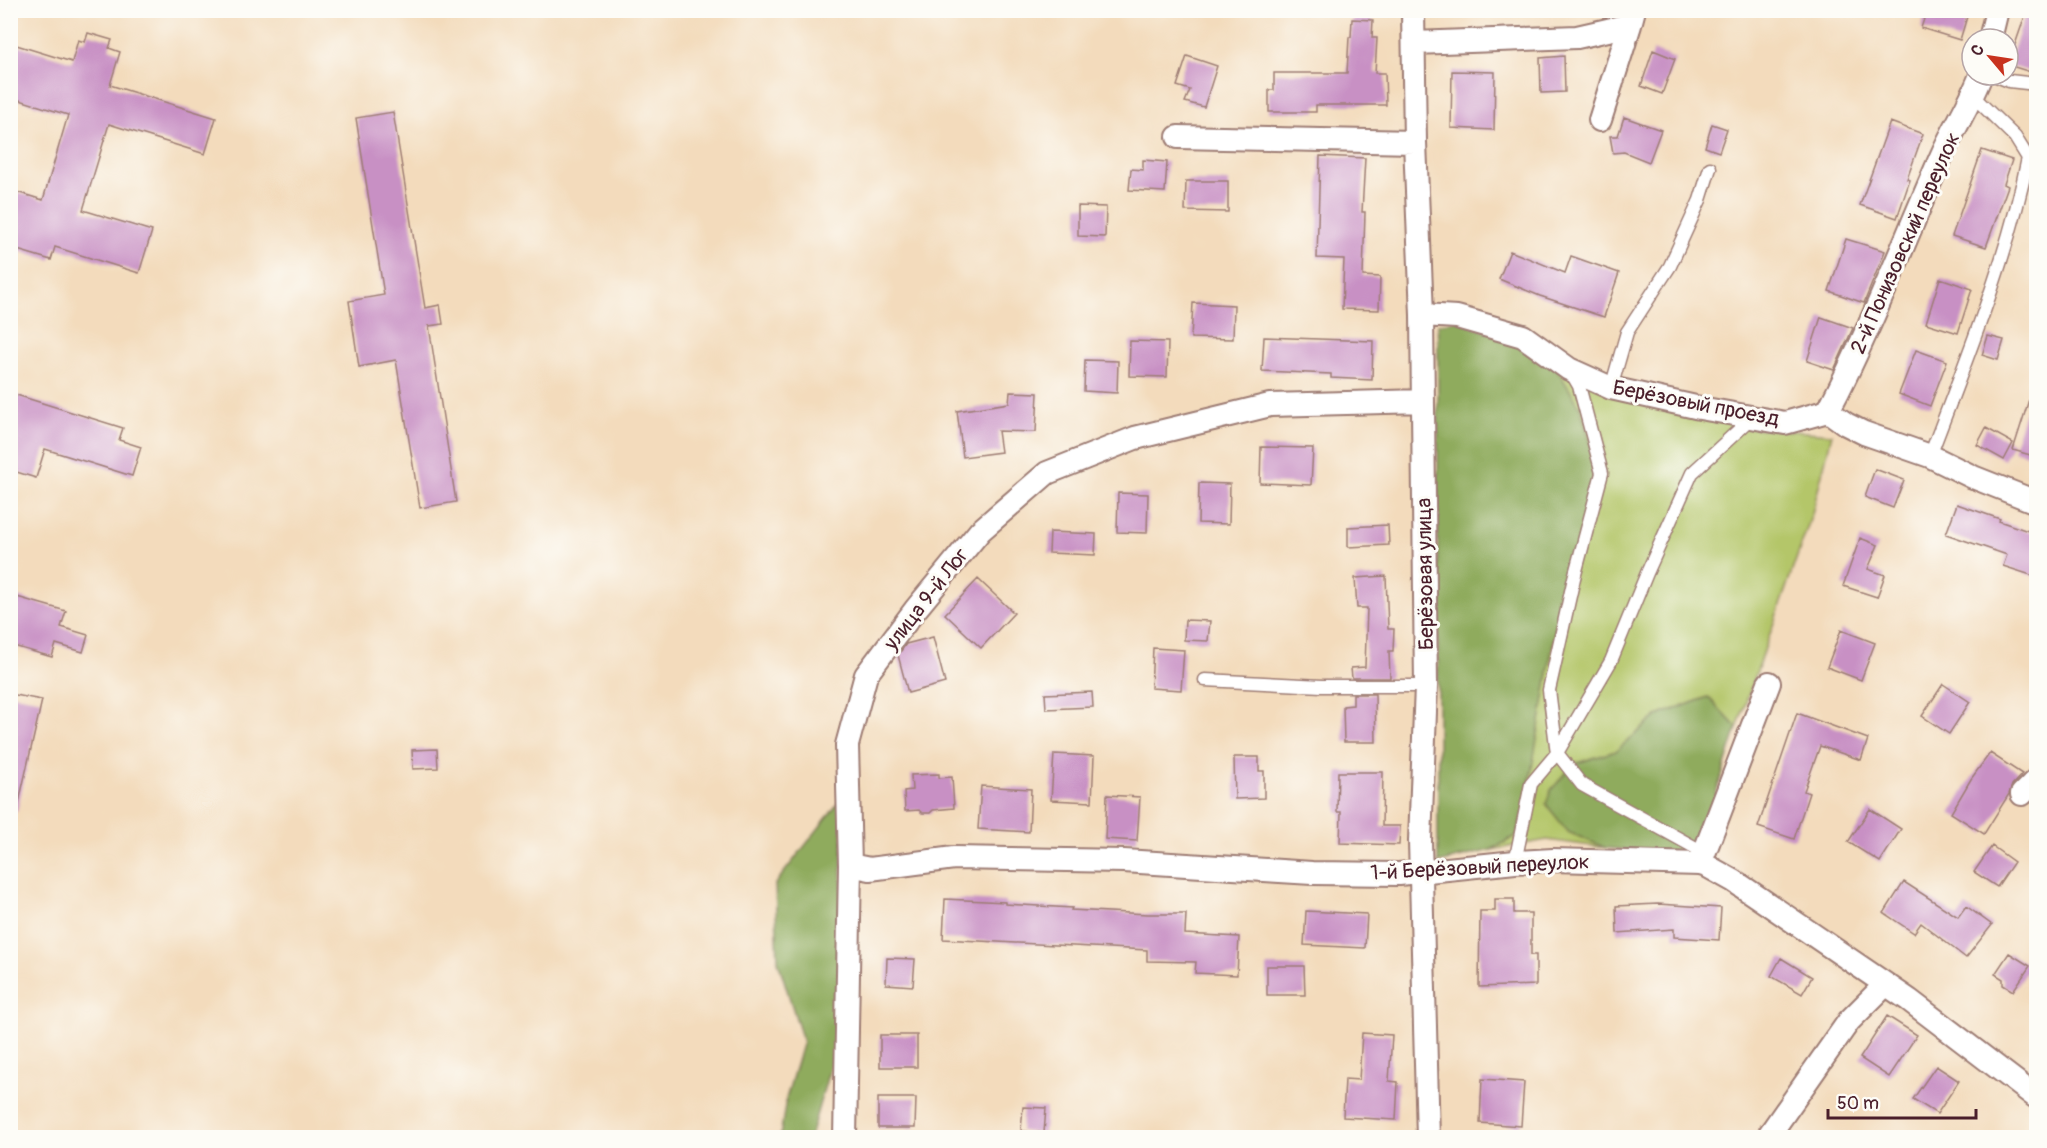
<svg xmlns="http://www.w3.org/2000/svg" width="2047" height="1148" font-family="Pangolin,sans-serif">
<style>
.green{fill:#b4c669;stroke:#7f724a;stroke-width:1.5}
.forest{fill:#8fab5d;stroke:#6c6544;stroke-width:1.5}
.building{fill:#c890c4}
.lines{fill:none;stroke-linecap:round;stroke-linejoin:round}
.lane-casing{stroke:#9e7d74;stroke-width:15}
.street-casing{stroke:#9e7d74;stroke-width:26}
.lane{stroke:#fff;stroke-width:12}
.street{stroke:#fff;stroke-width:22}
.labels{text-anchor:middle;stroke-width:6;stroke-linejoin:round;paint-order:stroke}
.street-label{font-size:21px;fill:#4a1f2b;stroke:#fdfcf7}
</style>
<rect width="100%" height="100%" fill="#fdfcf7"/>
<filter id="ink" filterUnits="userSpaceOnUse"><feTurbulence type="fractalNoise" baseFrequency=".0167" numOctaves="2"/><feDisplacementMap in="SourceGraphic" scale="12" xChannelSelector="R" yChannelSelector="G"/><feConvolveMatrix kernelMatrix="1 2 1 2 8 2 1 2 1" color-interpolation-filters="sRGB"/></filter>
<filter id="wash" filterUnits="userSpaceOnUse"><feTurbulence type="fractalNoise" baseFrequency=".008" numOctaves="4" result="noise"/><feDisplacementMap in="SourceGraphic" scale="24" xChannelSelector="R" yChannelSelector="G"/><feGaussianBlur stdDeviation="1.35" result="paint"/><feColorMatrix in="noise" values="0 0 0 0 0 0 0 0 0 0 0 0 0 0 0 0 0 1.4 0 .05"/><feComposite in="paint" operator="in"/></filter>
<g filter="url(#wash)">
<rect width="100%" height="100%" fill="#f3dbbc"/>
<!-- green -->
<path class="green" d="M 1555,366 L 1752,428 L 1832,434 L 1812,514 L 1737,728 L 1708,697 L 1657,716 L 1616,751 L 1574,764 L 1568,832 L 1606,848 L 1547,840 L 1491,850 L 1516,836 L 1538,733 L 1559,606 L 1589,509 Z"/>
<!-- forest -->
<path class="forest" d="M 1457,320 L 1528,348 L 1555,366 L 1580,407 L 1597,464 L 1589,509 L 1559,606 L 1538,733 L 1526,802 L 1516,836 L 1491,850 L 1438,863 L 1438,324 Z
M 1708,697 L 1737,728 L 1703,834 L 1680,854 L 1606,848 L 1568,832 L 1546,804 L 1551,790 L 1574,764 L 1616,751 L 1657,716 Z
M 843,797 L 840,1033 L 810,1137 L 780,1137 L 786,1099 L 803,1041 L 778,961 L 775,884 Z"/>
<g id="blocks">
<!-- building -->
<path class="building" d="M 1927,10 L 1969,10 L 1960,40 L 1921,28 Z
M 2027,10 L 2037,10 L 2037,74 L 2008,65 Z
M 1352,19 L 1373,20 L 1372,38 L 1377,38 L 1375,73 L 1385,73 L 1386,105 L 1316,105 L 1316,112 L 1269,112 L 1269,90 L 1274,90 L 1274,73 L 1347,73 L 1349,37 L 1351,37 Z
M 88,33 L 112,40 L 109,48 L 120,52 L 110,85 L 216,118 L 205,154 L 109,124 L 83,210 L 152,231 L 139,273 L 55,247 L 51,260 L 14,249 L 18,238 L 10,236 L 10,190 L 43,200 L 68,115 L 10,97 L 10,43 L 72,62 L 78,40 L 85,42 Z
M 1653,50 L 1675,59 L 1662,94 L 1641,86 Z
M 1187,56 L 1217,66 L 1204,107 L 1185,102 L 1190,90 L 1177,86 Z
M 1564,56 L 1565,92 L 1541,93 L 1540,58 Z
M 1452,71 L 1495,72 L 1494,130 L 1451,128 Z
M 393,112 L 425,308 L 440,305 L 443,324 L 429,326 L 456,502 L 420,508 L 396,360 L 359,367 L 349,301 L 384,295 L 356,118 Z
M 1624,117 L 1661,130 L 1649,162 L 1624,152 L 1613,153 L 1610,136 L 1618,136 Z
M 1890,122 L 1923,134 L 1907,179 L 1910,180 L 1897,218 L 1860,205 Z
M 1712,124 L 1727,129 L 1719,152 L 1705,147 Z
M 1982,150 L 2012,160 L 2004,184 L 2008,186 L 1986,247 L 1952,236 Z
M 1320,156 L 1365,158 L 1362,212 L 1365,212 L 1363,276 L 1380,277 L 1379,310 L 1342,309 L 1344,259 L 1317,258 Z
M 1143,160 L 1167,162 L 1165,192 L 1129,190 L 1131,169 L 1143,170 Z
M 1186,181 L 1228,181 L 1228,212 L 1185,211 Z
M 1078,206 L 1106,207 L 1105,237 L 1078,236 Z
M 1846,239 L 1885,251 L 1864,303 L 1829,291 Z
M 1510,251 L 1565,273 L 1571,256 L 1619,273 L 1604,317 L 1540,296 L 1499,279 Z
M 1940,278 L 1972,289 L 1958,333 L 1926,323 Z
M 1193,303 L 1234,305 L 1233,339 L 1191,338 Z
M 1821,317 L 1853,328 L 1834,370 L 1807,361 Z
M 1988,336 L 2004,340 L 1998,360 L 1982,355 Z
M 1264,337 L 1373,341 L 1372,380 L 1331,378 L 1331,374 L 1262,371 Z
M 1130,341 L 1168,342 L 1167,377 L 1129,376 Z
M 1916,350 L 1947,361 L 1930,406 L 1899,394 Z
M 1085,360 L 1118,361 L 1117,393 L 1084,391 Z
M 2033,387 L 2037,388 L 2037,457 L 2013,450 Z
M 1010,392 L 1038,393 L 1036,432 L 998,431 L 1001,452 L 963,457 L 957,411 L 1009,403 Z
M 10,393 L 123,428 L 119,440 L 141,447 L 132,476 L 45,449 L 36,478 L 10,470 Z
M 1986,428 L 2013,443 L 2004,460 L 1977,445 Z
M 1261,447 L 1313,448 L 1311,485 L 1260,483 Z
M 1875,469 L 1904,480 L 1893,508 L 1865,497 Z
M 1199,483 L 1230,484 L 1229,524 L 1198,523 Z
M 1118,493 L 1148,494 L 1147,533 L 1117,532 Z
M 1957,504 L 2000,519 L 1999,521 L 2037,534 L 2037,577 L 2003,566 L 2007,555 L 1946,534 Z
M 1388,525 L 1389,545 L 1348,547 L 1348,527 Z
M 1050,532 L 1096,534 L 1095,555 L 1049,553 Z
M 1860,538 L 1878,545 L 1868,569 L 1885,575 L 1877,597 L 1843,586 Z
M 1386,576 L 1388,629 L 1394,629 L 1393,651 L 1389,651 L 1390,678 L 1352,678 L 1351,668 L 1365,667 L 1367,608 L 1357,608 L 1355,578 Z
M 978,579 L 1014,613 L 981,648 L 945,614 Z
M 10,595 L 66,611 L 61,627 L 88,635 L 83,652 L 56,644 L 52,657 L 10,645 Z
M 1185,620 L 1210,621 L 1208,641 L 1184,640 Z
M 1841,630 L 1875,643 L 1861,680 L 1827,667 Z
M 933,637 L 945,683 L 908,693 L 898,655 L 906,644 Z
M 1153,648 L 1184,650 L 1181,690 L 1151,688 Z
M 1943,684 L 1970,702 L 1949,734 L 1922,716 Z
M 1092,692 L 1093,707 L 1046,709 L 1045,694 Z
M 10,694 L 42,700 L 17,811 L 10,811 Z
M 1353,694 L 1375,694 L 1376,742 L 1344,742 L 1343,706 L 1353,705 Z
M 1797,713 L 1868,739 L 1861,760 L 1820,746 L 1804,791 L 1809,793 L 1794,839 L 1758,827 Z
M 437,749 L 438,768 L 413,769 L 412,750 Z
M 1990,753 L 2022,774 L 2012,785 L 2009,794 L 1984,834 L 1951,813 L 1971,779 Z
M 1054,754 L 1094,756 L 1092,802 L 1051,800 Z
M 1234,757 L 1259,757 L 1259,771 L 1264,771 L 1264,798 L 1235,799 Z
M 1338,772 L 1383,772 L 1382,826 L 1400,826 L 1399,845 L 1340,843 L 1341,812 L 1337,812 Z
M 939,774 L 939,778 L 952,777 L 954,808 L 933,810 L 930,813 L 922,813 L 919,810 L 905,811 L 904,791 L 912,790 L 911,775 Z
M 981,786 L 1031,789 L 1029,832 L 978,829 Z
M 1107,795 L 1140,797 L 1137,841 L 1105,839 Z
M 1870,809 L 1901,829 L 1880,862 L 1848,842 Z
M 1992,846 L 2014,862 L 1997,887 L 1974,872 Z
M 1904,882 L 1958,917 L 1966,906 L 1992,925 L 1966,958 L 1921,923 L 1914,933 L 1884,913 Z
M 945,899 L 1005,902 L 1005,904 L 1072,908 L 1071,910 L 1148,914 L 1186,914 L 1185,934 L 1239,937 L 1237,975 L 1195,973 L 1196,962 L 1147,961 L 1147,950 L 943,939 Z
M 1495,899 L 1514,899 L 1514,913 L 1531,913 L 1531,955 L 1536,955 L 1536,985 L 1479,987 L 1480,911 L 1495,911 Z
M 1658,904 L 1721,908 L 1719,940 L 1674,937 L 1674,929 L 1617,933 L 1616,906 Z
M 1306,911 L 1367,914 L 1365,948 L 1304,945 Z
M 2009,953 L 2030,966 L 2013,991 L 2003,985 L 2003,979 L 1995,974 Z
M 887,958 L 915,959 L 913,986 L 886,984 Z
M 1781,958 L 1812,977 L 1802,994 L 1771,976 Z
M 1267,966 L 1304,966 L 1305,995 L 1267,995 Z
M 1887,1016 L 1917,1035 L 1889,1077 L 1860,1058 Z
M 1362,1033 L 1392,1035 L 1389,1081 L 1398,1082 L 1396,1120 L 1343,1117 L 1345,1079 L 1359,1080 Z
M 880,1035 L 917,1035 L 917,1067 L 880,1067 Z
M 1936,1066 L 1959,1081 L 1937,1114 L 1913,1099 Z
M 1482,1079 L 1524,1082 L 1521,1126 L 1480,1123 Z
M 878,1098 L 916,1098 L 915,1128 L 878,1128 Z
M 1023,1107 L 1046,1108 L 1044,1133 L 1021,1131 Z"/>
</g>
</g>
<g filter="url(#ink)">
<use href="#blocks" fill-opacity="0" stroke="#9e7d74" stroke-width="1.5"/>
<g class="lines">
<!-- lane casing -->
<g class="lane-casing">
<path id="lane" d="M 1994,75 L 2009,81 L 2036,84
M 1572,374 L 1579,386 L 1602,473 L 1574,578 L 1549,690 L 1557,753 L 1582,785 L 1705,853
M 1611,388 L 1627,332 L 1670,266 L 1700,200 L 1710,168
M 1930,456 C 1966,360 2008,258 2028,158 L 2015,137 L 1973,96
M 1205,680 L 1322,686 L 1426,686
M 1515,862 L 1531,784 L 1557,753 L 1611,661 L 1647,573 L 1692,473 L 1753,417"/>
</g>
<!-- street casing -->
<g class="street-casing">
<path id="street" d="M 1413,10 L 1415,142 L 1422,315 L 1426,686 L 1420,841 L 1428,1138
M 1990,39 L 1997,10
M 1414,43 L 1577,37 L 1630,25 L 1634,10
M 1600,120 L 1630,25
M 1178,137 L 1415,142
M 1422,315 L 1457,317 L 1523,336 L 1569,369 L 1611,388 L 1700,408 L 1785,423 L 1828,411 L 1846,424 L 1864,433 L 1930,456 L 1973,477 L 2036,502
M 1828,411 C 1871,329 1904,241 1941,157 C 1953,129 1970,104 1981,75
M 2022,794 L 2036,780
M 1700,864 L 1769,683
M 850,865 L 870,869 L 954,858 L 1124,861 L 1312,873 L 1399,874 L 1515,862 L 1553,860 L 1700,864 L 1707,866 L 1734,881 L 1909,1000 L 2036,1097
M 845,1138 L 850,865 L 847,745 L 866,675 L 915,610 L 980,531 L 1047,473 L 1135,438 L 1270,405 L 1423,401
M 1767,1138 L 1849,1021 L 1885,985"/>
</g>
<!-- lane -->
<use href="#lane" class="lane"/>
<!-- street -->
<use href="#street" class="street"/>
</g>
</g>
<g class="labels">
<!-- street labels -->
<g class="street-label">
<text transform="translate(1905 243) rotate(-66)" y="7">2-й Понизовский переулок</text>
<text transform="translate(1696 403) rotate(11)" y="7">Берёзовый проезд</text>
<text transform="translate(1425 574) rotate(-91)" y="7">Берёзовая улица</text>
<text transform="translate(926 599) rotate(-52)" y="7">улица 9-й Лог</text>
<text transform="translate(1480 867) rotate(-3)" y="7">1-й Берёзовый переулок</text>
</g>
</g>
<!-- margin -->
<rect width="2047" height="1148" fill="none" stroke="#fdfcf7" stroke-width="36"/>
<!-- north arrow -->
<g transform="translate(1990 57) rotate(299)"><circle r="28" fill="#fdfcf7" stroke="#b5a4a5" stroke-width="1.5"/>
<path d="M0-4.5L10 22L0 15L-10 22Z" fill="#c8321e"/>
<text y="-9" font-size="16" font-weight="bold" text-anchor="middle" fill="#4a1f2b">С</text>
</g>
<!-- scale -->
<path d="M1828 1109v9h148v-9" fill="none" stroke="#4a1f2b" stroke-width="3"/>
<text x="1837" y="1109" font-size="18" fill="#4a1f2b" stroke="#fdfcf7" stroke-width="4.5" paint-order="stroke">50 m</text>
</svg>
